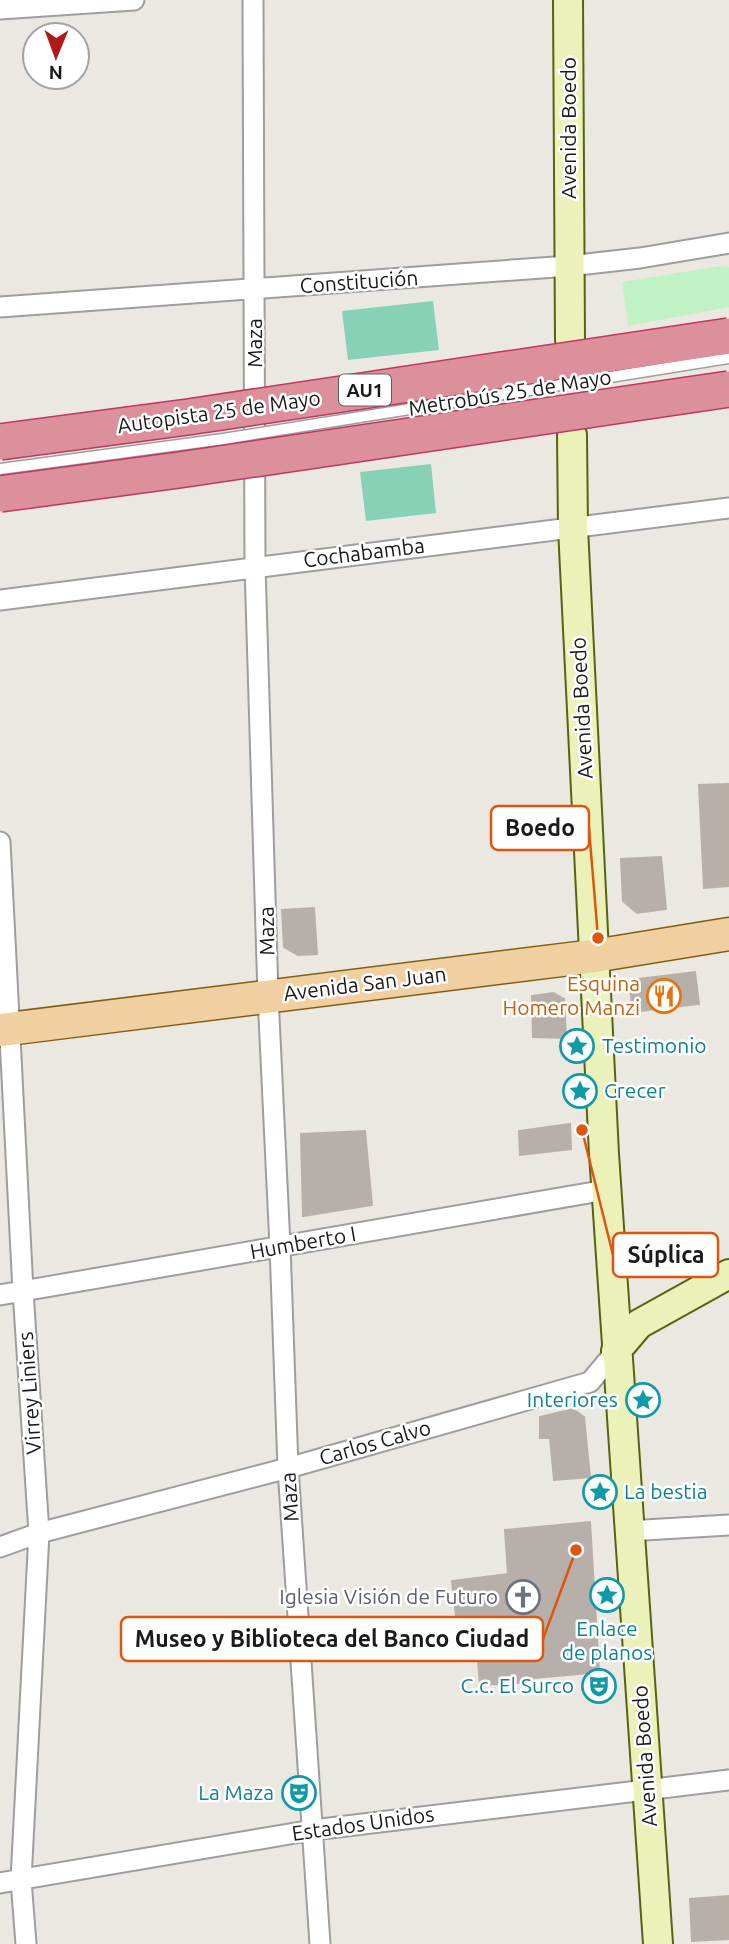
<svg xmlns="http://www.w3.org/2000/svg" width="729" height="1944" font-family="Ubuntu,sans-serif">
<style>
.park{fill:#c1f2c6}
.pitch{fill:#87d2b7}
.building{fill:#b7b0aa;stroke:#bbafa5;stroke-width:2}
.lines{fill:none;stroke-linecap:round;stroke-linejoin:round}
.minor-casing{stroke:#9e9e9e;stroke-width:23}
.secondary-casing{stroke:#576310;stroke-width:32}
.primary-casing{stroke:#815f10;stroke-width:35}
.minor{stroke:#fff;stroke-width:19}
.secondary{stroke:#ecf1b9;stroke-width:28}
.primary{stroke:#f0d0a1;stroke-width:32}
.service-bridge-casing{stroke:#9e9e9e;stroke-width:13;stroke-linecap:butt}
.motorway-bridge-casing{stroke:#c13662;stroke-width:38;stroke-linecap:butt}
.service-bridge{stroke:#fff;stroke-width:10}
.motorway-bridge{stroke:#db909c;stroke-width:35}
.labels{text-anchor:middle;stroke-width:5;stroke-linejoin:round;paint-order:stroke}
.shield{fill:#fff;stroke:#5f5f5f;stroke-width:2}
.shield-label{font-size:19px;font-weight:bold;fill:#1a1a1a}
.street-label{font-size:21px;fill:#1a1a1a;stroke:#fff}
.food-label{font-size:21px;fill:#c56008;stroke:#fff;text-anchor:end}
.culture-label{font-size:21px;fill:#0d838f;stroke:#fff;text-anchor:start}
.worship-label{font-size:21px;fill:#5b616d;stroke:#fff;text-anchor:end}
.leader{fill:none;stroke:#de560d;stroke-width:2.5}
.callout-dot{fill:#de560d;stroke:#fff;stroke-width:2.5}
.callout{fill:#fff;stroke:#de560d;stroke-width:2.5}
.callout-label{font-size:23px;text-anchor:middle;font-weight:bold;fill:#1a1a1a}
</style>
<rect width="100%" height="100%" fill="#ebe8e1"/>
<!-- park -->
<path class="park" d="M 720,266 L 729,267 L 729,307 L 628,326 L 622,282 Z"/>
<!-- pitch -->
<path class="pitch" d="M 433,301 L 439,350 L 348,360 L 342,311 Z
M 431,464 L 436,513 L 366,521 L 360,472 Z"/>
<!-- building -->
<path class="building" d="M 729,784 L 729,886 L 704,888 L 699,785 Z
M 661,857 L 666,909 L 637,913 L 623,901 L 621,859 Z
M 314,908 L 317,954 L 298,955 L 284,947 L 282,910 Z
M 695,972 L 699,1004 L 633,1012 L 630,988 L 639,979 Z
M 553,993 L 564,999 L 566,1038 L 533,1037 L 532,996 Z
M 570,1124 L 571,1149 L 520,1155 L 519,1131 Z
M 365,1131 L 372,1205 L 303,1216 L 301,1134 Z
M 573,1409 L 584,1417 L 590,1477 L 554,1480 L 550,1438 L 540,1438 L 540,1417 Z
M 590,1522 L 599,1672 L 534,1678 L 534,1682 L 480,1685 L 475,1623 L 457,1625 L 452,1581 L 508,1574 L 505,1530 Z
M 729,1896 L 729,1939 L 692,1941 L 690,1899 Z"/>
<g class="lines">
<!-- minor casing -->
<g class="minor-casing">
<path id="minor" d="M 253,0 L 255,566 L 268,996 L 280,1246 L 288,1468 L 320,1944
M 0,9 L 134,0
M 0,307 L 569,266 L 640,258 L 729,243
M 0,600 L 729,508
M 0,842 L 23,1291 L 39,1533 L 21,1880 L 26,1944
M 0,1295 L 606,1190
M 628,1531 L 729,1525
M 0,1547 L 39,1533 L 288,1468 L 590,1382 L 616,1351
M 0,1883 L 313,1830 L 729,1780"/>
</g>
<!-- secondary casing -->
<g class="secondary-casing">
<path id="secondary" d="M 568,0 L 570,340
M 572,435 L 573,528 L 604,1154 L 658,1944
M 616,1351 L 639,1324 L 729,1274"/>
</g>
<!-- primary casing -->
<g class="primary-casing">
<path id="primary" d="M 0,1030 L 594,956 L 729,934"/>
</g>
<!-- minor -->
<use href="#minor" class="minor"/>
<!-- secondary -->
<use href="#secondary" class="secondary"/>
<!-- primary -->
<use href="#primary" class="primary"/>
<!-- service-bridge casing -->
<g class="service-bridge-casing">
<path id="service-bridge" d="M 0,469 L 223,439 L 729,358"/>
</g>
<!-- motorway-bridge casing -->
<g class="motorway-bridge-casing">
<path id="motorway-bridge" d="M 0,442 L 188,417 L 729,336
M 0,494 L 179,470 L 729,389"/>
</g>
<!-- service-bridge -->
<use href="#service-bridge" class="service-bridge"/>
<!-- motorway-bridge -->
<use href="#motorway-bridge" class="motorway-bridge"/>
</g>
<!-- icons -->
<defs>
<g id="restaurant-ring" transform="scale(1.75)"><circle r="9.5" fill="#fff" stroke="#e8710a" stroke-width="1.5"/><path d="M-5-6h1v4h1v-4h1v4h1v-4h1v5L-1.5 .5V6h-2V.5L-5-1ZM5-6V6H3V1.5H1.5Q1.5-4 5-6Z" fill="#e8710a"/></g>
<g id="sight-ring" transform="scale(1.75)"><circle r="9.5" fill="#fff" stroke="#0f9aa8" stroke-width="1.5"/><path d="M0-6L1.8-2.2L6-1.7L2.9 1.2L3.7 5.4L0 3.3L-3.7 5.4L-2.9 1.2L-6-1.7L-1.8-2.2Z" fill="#0f9aa8"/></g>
<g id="church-ring" transform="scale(1.75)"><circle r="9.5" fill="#fff" stroke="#6b7280" stroke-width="1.5"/><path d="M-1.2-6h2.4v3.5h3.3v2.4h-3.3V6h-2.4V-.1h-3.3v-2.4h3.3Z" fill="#6b7280"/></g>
<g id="theatre-ring" transform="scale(1.75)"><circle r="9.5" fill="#fff" stroke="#0f9aa8" stroke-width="1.5"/><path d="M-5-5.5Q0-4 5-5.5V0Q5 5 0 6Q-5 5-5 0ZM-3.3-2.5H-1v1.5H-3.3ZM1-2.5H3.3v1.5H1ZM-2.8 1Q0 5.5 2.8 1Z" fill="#0f9aa8"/></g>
</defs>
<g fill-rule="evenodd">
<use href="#restaurant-ring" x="664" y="996"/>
<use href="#sight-ring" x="577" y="1046"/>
<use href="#sight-ring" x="580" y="1091"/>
<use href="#sight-ring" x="643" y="1400"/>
<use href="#sight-ring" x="600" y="1492"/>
<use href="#sight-ring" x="607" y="1595"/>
<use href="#church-ring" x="523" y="1597"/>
<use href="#theatre-ring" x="599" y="1686"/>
<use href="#theatre-ring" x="299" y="1793"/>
</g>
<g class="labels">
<!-- shield labels -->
<rect class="shield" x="339" y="374.5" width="52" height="31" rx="5"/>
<g class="shield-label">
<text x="365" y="397">AU1</text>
</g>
<!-- street labels -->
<g class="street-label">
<text transform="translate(569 128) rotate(-90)" y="7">Avenida Boedo</text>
<text transform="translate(359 282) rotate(-4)" y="7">Constitución</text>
<text transform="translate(255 343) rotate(-90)" y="7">Maza</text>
<text transform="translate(510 393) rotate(-9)" y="7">Metrobús 25 de Mayo</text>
<text transform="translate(219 412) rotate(-8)" y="7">Autopista 25 de Mayo</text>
<text transform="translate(364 553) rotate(-7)" y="7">Cochabamba</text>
<text transform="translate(582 708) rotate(-93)" y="7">Avenida Boedo</text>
<text transform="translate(267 931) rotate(-91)" y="7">Maza</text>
<text transform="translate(365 984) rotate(-7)" y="7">Avenida San Juan</text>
<text transform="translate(303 1243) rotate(-10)" y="7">Humberto I</text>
<text transform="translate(30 1393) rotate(-94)" y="7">Virrey Liniers</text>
<text transform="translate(375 1443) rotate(-16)" y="7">Carlos Calvo</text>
<text transform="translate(290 1497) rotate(-94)" y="7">Maza</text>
<text transform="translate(645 1756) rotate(-94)" y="7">Avenida Boedo</text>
<text transform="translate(363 1824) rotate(-8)" y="7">Estados Unidos</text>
</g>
<!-- food labels -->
<g class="food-label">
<text x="640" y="991">Esquina<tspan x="640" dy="24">Homero Manzi</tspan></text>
</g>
<!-- culture labels -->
<g class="culture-label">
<text x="602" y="1053">Testimonio</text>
<text x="604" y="1098">Crecer</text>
<text x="618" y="1407" text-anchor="end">Interiores</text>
<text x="624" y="1499">La bestia</text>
<text x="607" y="1636" text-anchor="middle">Enlace<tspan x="607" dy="24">de planos</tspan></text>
<text x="574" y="1693" text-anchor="end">C.c. El Surco</text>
<text x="274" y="1800" text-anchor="end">La Maza</text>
</g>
<!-- worship labels -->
<g class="worship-label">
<text x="498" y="1604">Iglesia Visión de Futuro</text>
</g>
</g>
<!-- callouts -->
<path class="leader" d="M598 938L589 828M582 1130L613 1255M576 1550L543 1639"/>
<g class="callout-dot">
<circle cx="598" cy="938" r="7"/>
<circle cx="582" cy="1130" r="7"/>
<circle cx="576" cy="1550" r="7"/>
</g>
<g class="callout">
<rect x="491" y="806" width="98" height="44" rx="7"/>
<rect x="613" y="1233" width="105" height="44" rx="7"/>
<rect x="121" y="1617" width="422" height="44" rx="7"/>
</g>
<g class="callout-label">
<text x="540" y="836">Boedo</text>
<text x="666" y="1263">Súplica</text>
<text x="332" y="1647">Museo y Biblioteca del Banco Ciudad</text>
</g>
<!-- north arrow -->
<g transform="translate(56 56) rotate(181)"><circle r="33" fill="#ffffff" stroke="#a3a3a3" stroke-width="2"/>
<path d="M0-5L12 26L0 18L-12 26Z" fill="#af1a16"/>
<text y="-10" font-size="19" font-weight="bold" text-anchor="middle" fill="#1a1a1a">N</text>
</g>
</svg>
